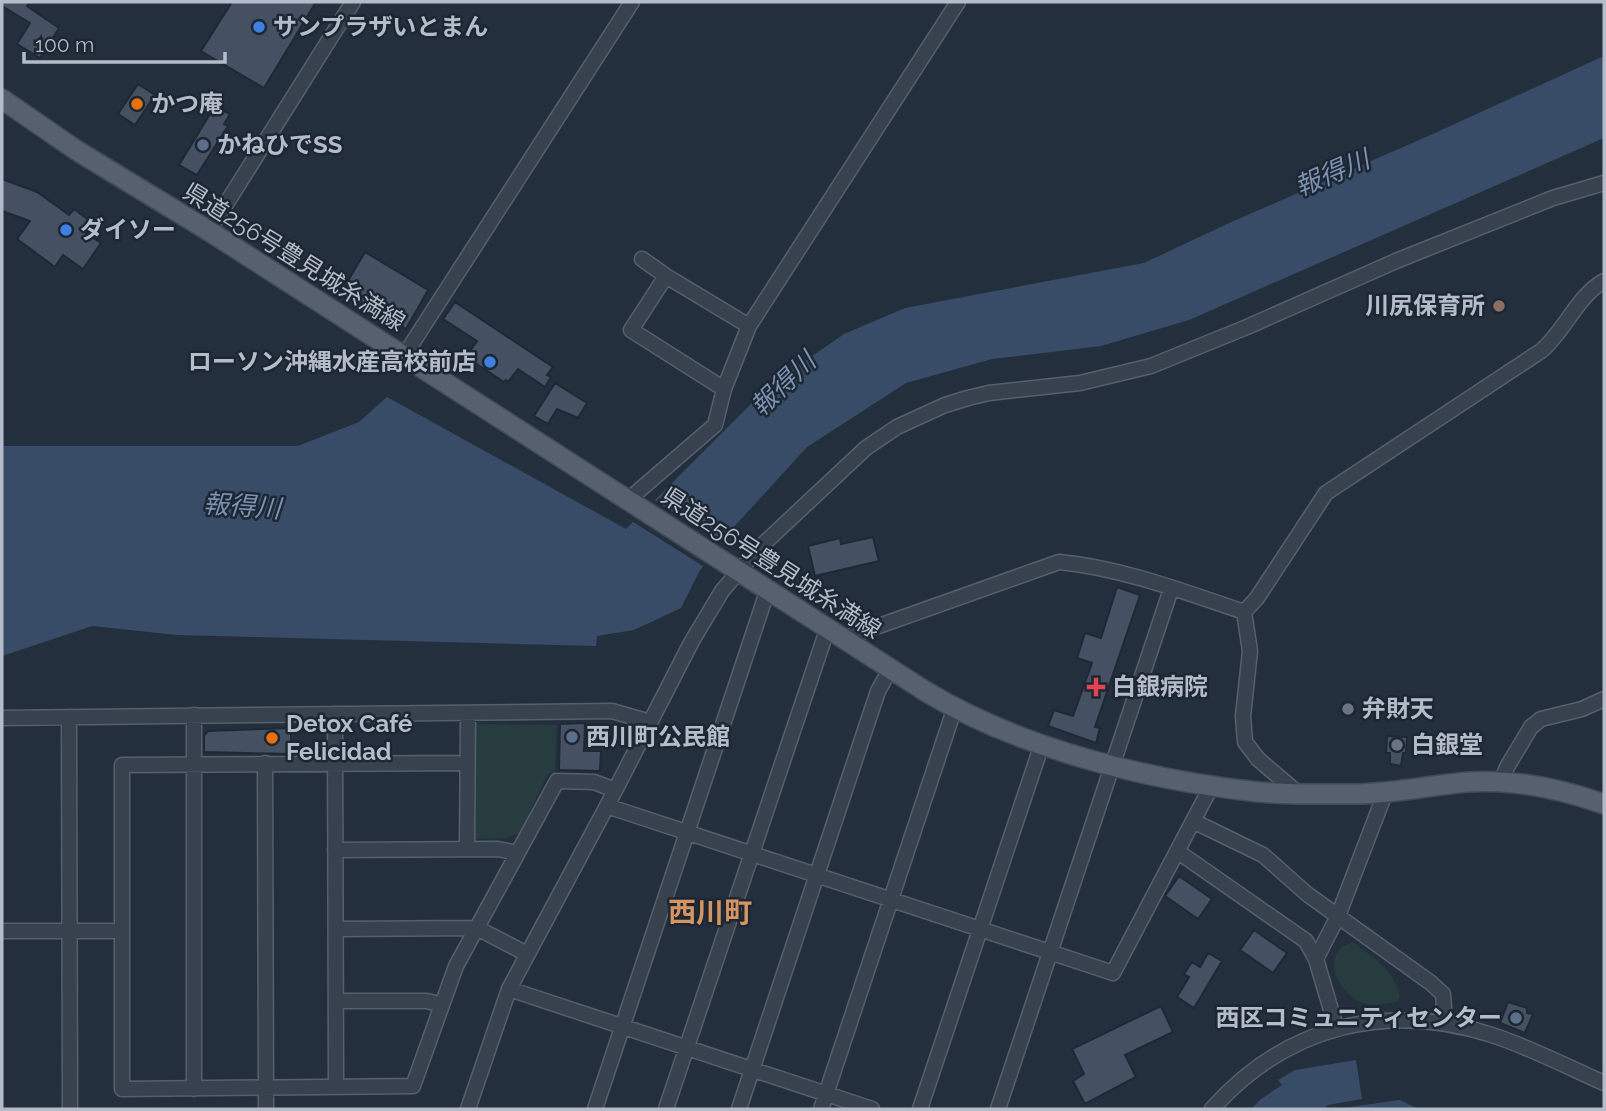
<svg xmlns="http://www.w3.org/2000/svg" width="1606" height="1111" font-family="Raleway,'Noto Sans JP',sans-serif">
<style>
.green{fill:#263c3f}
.water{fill:#394c67}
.pier{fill:#242f3e}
.building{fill:#455162;stroke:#1f2835;stroke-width:2}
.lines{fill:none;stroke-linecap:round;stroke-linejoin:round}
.minor-casing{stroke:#565f6c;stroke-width:17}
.major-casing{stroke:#414a57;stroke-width:22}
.minor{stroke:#38414e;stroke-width:14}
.major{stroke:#56606e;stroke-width:19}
.shop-dot{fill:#3f7fe0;stroke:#1d2633;stroke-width:2.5}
.food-dot{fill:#e8710a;stroke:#1d2633;stroke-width:2.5}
.service-dot{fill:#5c6f8a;stroke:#1d2633;stroke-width:2.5}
.education-dot{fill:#8d6e63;stroke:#1d2633;stroke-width:2.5}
.health-dot{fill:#e0444e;stroke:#1d2633;stroke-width:2.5}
.worship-dot{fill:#6b7280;stroke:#1d2633;stroke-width:2.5}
.labels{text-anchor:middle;stroke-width:5;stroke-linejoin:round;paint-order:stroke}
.poi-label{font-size:24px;font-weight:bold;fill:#b4bcc9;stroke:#1d2633;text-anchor:start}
.street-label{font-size:24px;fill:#b4bcc9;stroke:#1d2633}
.water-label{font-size:26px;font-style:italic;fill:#7c92b1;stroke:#1d2633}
.quarter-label{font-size:28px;font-weight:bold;fill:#d59563;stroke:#1d2633}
</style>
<rect width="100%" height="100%" fill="#242f3e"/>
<!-- green -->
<path class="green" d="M 475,724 L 557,725 L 555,773 L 548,773 L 520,833 L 505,838 L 473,839 Z
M 1353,942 C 1376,960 1393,968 1400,997 L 1396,1002 C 1388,1003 1377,1006 1368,1004 C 1340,999 1316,953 1353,942 Z"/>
<!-- water -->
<path class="water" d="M 1604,56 L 1604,138 L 1189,320 L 1101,346 L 992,359 L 906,383 L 807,447 L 722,540 L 699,572 L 681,608 L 634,630 L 597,636 L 596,646 L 177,635 L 92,626 L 2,656 L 2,446 L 298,446 L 359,422 L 387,397 L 626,529 L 751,404 L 795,368 L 844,334 L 905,308 L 1144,263 L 1227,224 L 1426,137 Z
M 1356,1060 L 1362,1099 L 1328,1105 L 1323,1109 L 1251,1109 L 1261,1099 L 1282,1085 L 1278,1080 L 1295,1070 Z
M 1400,1100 L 1418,1109 L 1335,1109 Z"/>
<!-- pier -->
<path class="pier" d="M 652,498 L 723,544 L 706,568 L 630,520 Z"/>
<!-- building -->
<path class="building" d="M 2,2 L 30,2 L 27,6 L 59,28 L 40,58 L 17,44 L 30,23 L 2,6 Z
M 232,2 L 316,2 L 264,88 L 201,51 Z
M 138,84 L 155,95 L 135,125 L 118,114 Z
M 218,108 L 230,114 L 224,124 L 228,126 L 197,175 L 179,165 L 210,114 L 213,116 Z
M 2,179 L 37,192 L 69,215 L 74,209 L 90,221 L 83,231 L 101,243 L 83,269 L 63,255 L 55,267 L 17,239 L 30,221 L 2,211 Z
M 365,252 L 428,290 L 406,329 L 342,291 Z
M 455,302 L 553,367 L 547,375 L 551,377 L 545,387 L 518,369 L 508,382 L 506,380 L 504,382 L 466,357 L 477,341 L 443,319 Z
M 555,383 L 587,403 L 578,418 L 557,409 L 548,424 L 534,416 Z
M 873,537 L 879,561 L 815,576 L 808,546 L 840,538 L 841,544 Z
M 1117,587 L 1140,595 L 1095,727 L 1100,728 L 1096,743 L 1048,726 L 1054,710 L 1073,716 L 1092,663 L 1077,658 L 1085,633 L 1101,638 Z
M 585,723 L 584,751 L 601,751 L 600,771 L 559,770 L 560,724 Z
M 291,728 L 291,754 L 204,752 L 204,736 L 208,731 Z
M 1387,736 L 1407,737 L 1406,753 L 1403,753 L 1401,766 L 1390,764 L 1390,753 L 1386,753 Z
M 1179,876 L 1212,899 L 1198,919 L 1165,896 Z
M 1254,930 L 1287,953 L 1273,973 L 1240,950 Z
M 1208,953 L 1222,961 L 1194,1008 L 1177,997 L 1189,977 L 1184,974 L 1192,962 L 1200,967 Z
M 1508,1002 L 1527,1008 L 1527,1013 L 1533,1014 L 1525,1033 L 1500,1023 Z
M 1161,1006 L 1173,1032 L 1125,1055 L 1136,1077 L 1085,1104 L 1073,1081 L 1084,1074 L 1072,1049 Z"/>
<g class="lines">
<!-- minor casing -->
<g class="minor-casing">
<path id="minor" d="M 209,231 L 353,2
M 642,259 L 666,276
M 404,356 L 632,2
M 724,389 L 631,330 L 666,276 L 749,326
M 628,500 L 715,425 L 724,389 L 749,326 L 958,2
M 1244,612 L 1257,598 L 1326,493 L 1541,351 C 1565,331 1577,296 1604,281
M 1244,612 L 1250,651 L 1243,716 L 1245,742 L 1258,759 L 1299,794
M 845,638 L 1059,562 C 1122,568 1185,592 1244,612
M 335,714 L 336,1087
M 69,717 L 70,1109
M 2,718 L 612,711 L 650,722
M 265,763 L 266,1109
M 467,763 L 122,765 L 122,1089 L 413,1086 L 456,966 L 557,781 L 594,782 L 615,790
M 1501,782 L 1507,767 L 1531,727 L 1541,719 L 1582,709 L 1604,699
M 607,806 L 1113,973 L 1212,785
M 1193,821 L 1263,855 L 1307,894 L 1431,983 L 1443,994 L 1444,1007 L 1440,1022
M 467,848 L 468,714
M 335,850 L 498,849 L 517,853
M 1177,851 L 1306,941 L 1316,959 L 1336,1027
M 336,929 L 477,928 L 527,954
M 2,931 L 121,931
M 1316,959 L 1338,916 L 1386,791
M 509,989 L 872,1109
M 336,1001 L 427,1001 L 442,1005
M 194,1089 L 194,715
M 468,1109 L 509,989 L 607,806 L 692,641 L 722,591 L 757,550 L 866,448 L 897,427 L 945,405 L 968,398 L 989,393 L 1080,383 L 1151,366 L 1247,327 L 1396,261 L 1553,198 L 1604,183
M 595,1109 L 768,589
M 666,1109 L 828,627
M 739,1109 L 878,691 L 891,668
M 821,1109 L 955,707
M 920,1109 L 1042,744
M 998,1109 L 1171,589
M 1212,1109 C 1286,1026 1386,1001 1492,1035 C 1529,1047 1568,1067 1604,1083"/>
</g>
<!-- major casing -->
<g class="major-casing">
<path id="major" d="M 2,99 L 76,150 L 209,231 L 925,691 C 1021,749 1147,780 1258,792 C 1291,795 1325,794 1358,794 C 1395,793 1432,785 1469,782 C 1515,779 1561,789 1604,804"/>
</g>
<!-- minor -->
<use href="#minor" class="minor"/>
<!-- major -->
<use href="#major" class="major"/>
</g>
<!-- markers -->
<g class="shop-dot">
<circle cx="259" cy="27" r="7"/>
<circle cx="66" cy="230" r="7"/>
<circle cx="490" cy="362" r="7"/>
</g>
<g class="food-dot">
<circle cx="137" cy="104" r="7"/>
<circle cx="272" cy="738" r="7"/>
</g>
<g class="service-dot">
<circle cx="203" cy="145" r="7"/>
<circle cx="572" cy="737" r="7"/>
<circle cx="1516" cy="1018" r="7"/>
</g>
<circle class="education-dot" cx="1499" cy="306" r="7"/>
<path class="health-dot" d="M1092.5 676.5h7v7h7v7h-7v7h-7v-7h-7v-7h7z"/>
<g class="worship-dot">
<circle cx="1348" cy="709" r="7"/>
<circle cx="1397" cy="745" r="7"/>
</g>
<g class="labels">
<!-- poi labels -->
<g class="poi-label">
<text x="273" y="35">サンプラザいとまん</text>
<text x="151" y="112">かつ庵</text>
<text x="217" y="153">かねひでSS</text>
<text x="80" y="238">ダイソー</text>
<text x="1485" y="314" text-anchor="end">川尻保育所</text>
<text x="476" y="370" text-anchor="end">ローソン沖縄水産高校前店</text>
<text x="1112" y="695">白銀病院</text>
<text x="1362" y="717">弁財天</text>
<text x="286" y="732">Detox Café<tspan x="286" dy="28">Felicidad</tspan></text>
<text x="586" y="745">西川町公民館</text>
<text x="1411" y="753">白銀堂</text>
<text x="1502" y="1026" text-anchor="end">西区コミュニティセンター</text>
</g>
<!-- street labels -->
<g class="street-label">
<text transform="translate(294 257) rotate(32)" y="8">県道256号豊見城糸満線</text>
<text transform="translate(771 563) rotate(33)" y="8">県道256号豊見城糸満線</text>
</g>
<!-- water labels -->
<g class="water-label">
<text transform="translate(1332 173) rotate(-23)" y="9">報得川</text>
<text transform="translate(783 384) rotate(-44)" y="9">報得川</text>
<text transform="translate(242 506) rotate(4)" y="9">報得川</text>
</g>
<!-- quarter labels -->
<g class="quarter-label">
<text x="710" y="922">西川町</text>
</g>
</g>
<!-- border -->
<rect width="1606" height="1111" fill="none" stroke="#b4bcc9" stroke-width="7"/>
<!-- scale -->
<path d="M24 52v10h201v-10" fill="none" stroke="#b4bcc9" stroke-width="3.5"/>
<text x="35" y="52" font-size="21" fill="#b4bcc9" stroke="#1d2633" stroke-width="5" paint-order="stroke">100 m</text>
</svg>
